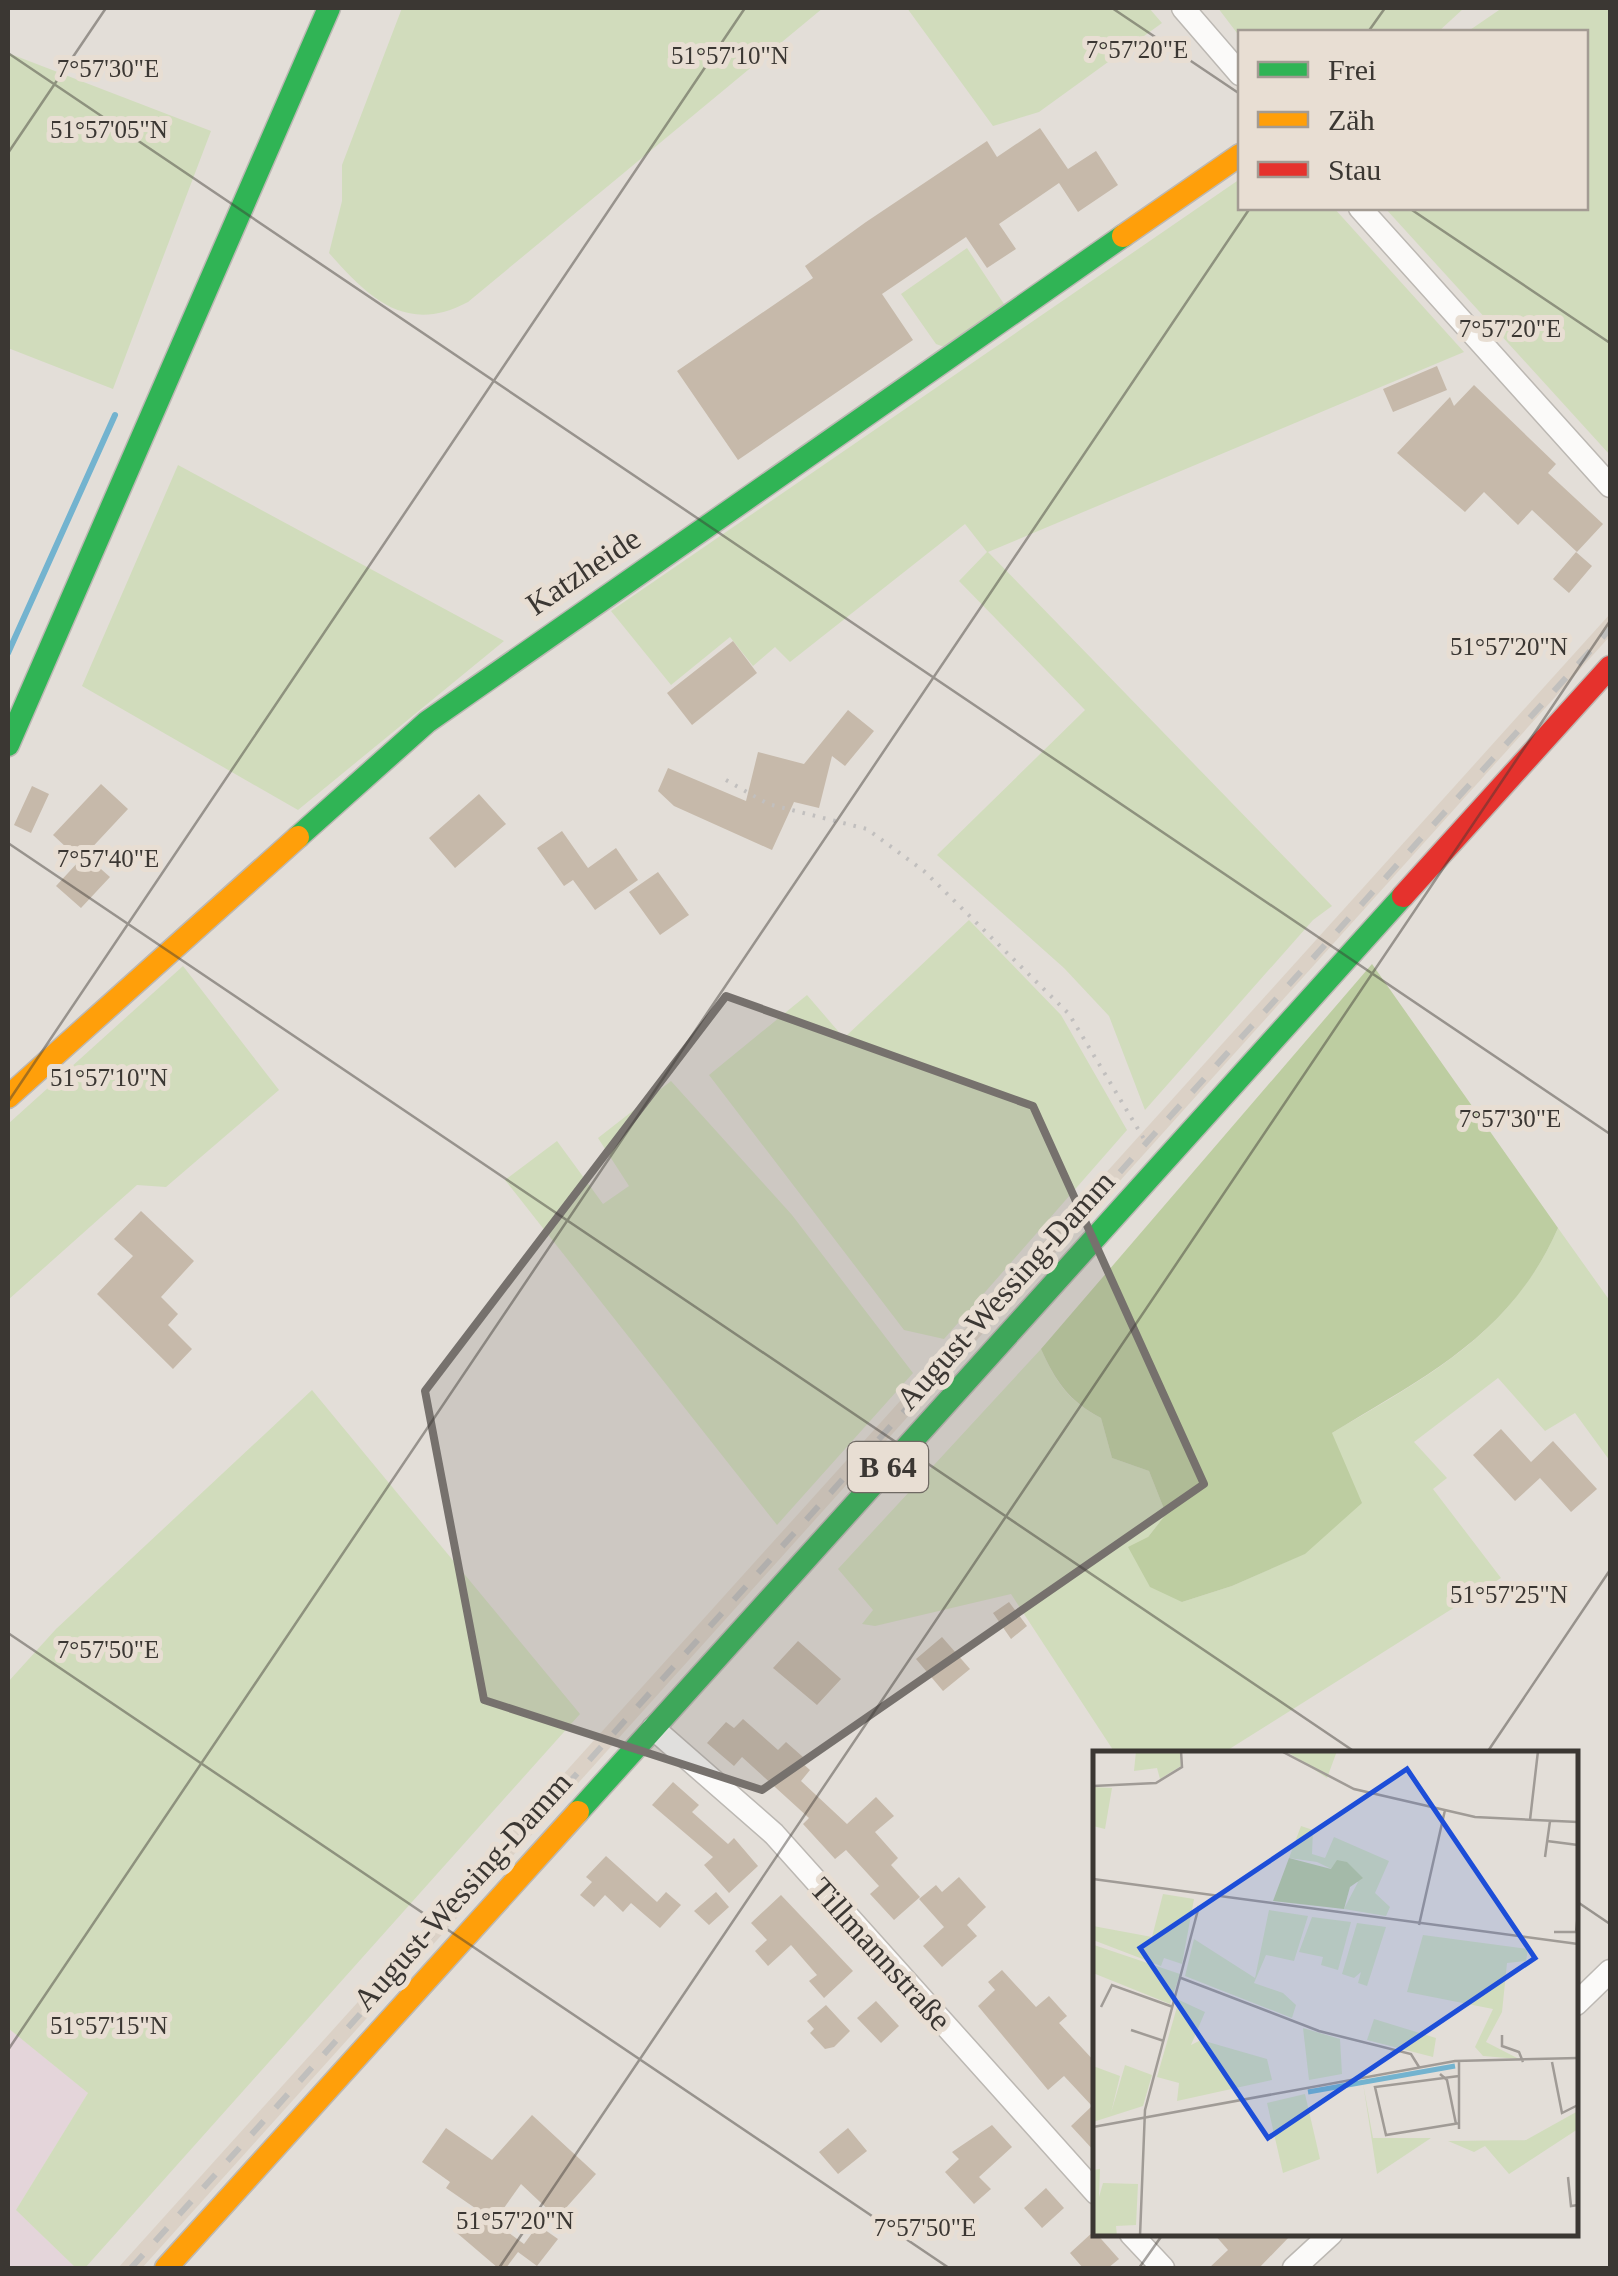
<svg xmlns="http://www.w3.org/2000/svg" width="1618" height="2276" font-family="Georgia,serif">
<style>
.built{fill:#dbd1c6}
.industrial{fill:#e4d5da}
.green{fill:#d1dcbc}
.forest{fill:#bdcda1}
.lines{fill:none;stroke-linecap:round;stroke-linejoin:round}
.stream{stroke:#73b3cf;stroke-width:6}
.building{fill:#c6b9aa}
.street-casing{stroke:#bcb8b3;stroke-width:25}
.fast-casing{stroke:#bcb8b3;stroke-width:25}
.slow-casing{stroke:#bcb8b3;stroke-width:25}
.jam-casing{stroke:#bcb8b3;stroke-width:25}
.path{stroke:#c1bfbe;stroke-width:4;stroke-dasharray:2.5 8;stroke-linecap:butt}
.street{stroke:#fbfaf9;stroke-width:22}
.fast{stroke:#30b455;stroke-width:22}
.slow{stroke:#ff9f0a;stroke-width:22}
.jam{stroke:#e5322d;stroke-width:22}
.rail{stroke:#c0bfbd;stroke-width:6;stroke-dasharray:18 18;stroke-linecap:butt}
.marked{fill:#76716d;fill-opacity:0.2;stroke:#76716d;stroke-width:8;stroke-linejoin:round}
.ticks{fill:none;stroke:#3b3733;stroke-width:2.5;stroke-opacity:0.45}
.labels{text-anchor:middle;stroke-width:10;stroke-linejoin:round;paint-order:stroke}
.shield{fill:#e8ded3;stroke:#6f6963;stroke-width:2.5}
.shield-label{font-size:30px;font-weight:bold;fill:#3b3733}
.street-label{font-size:32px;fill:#3b3733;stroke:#e8ded3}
.inset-river{fill:none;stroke:#73b3cf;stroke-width:5}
.inset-road{fill:none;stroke:#a09b96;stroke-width:2.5}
.view{fill:#1d4ed8;fill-opacity:0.15;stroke:#1d4ed8;stroke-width:5}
.inset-edge{fill:none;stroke:#3b3733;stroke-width:5}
.ticks-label{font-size:25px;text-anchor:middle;fill:#3b3733;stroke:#e8ded3;stroke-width:10;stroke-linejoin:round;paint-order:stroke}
</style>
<rect width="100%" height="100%" fill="#e3ded8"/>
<!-- built -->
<path class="built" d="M 1610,614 L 1610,636 L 142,2268 L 118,2268 Z"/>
<!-- industrial -->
<path class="industrial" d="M 8,2028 L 88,2093 L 16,2210 L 76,2268 L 8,2268 Z"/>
<!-- green -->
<path class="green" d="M 402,8 L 823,8 L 468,302 C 406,335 369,298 329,253 L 342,201 L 342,165 Z
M 907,8 L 1149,8 L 1162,23 L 1039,112 L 993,126 Z
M 1218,8 L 1464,8 L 1438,32 L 1240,32 L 1240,37 Z
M 1502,8 L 1610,8 L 1610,455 L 1385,208 L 1586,208 L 1586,32 L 1467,32 Z
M 8,53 L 211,131 L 113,389 L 8,348 Z
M 1240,179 L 1240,208 L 1334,208 L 1464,352 L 988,552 L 1332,906 L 1313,920 L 1145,1110 L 1109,1016 L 1064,968 L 937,855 L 1085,710 L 959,581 L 987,552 L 965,524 L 790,662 L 775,647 L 753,666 L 730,637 L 671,685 L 611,611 Z
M 967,248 L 1006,307 L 947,348 L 936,344 L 901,294 Z
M 178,465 L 504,641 L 298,810 L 82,686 Z
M 969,920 L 1061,1015 L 1127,1130 L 944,1339 L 904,1330 L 709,1075 L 807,995 L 844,1038 Z
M 183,966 L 279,1090 L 166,1187 L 137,1185 L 8,1300 L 8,1124 Z
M 671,1081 L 792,1215 L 913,1373 L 777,1525 L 505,1180 L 557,1141 L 603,1204 L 629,1186 L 598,1138 Z
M 1558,1228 L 1610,1301 L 1610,1461 L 1575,1413 L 1545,1431 L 1498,1378 L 1414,1442 L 1447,1478 L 1433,1489 L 1501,1578 L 1223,1753 L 1115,1753 L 1011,1594 L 875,1626 L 862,1624 L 873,1610 L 838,1569 L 1041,1349 C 1056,1382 1068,1401 1101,1418 L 1112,1458 L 1149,1471 L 1166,1514 L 1148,1537 L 1182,1602 L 1232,1586 L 1304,1554 L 1332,1433 C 1427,1377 1511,1334 1558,1228 Z
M 312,1390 L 580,1714 L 85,2268 L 76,2268 L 16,2210 L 88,2093 L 8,2028 L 8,1682 L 56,1629 Z"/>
<!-- forest -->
<path class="forest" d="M 1372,964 L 1558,1228 C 1511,1335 1427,1375 1332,1433 L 1362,1503 L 1305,1554 L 1232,1586 L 1182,1602 L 1150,1587 L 1128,1547 L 1148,1537 L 1166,1514 L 1149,1471 L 1112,1458 L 1101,1418 C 1069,1401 1056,1382 1041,1349 Z"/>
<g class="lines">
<!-- stream -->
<path class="stream" d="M 8,653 L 115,415"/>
</g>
<!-- building -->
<path class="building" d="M 1040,128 L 1068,169 L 1096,151 L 1118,185 L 1078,212 L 1059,183 L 999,224 L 1016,249 L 987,268 L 966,237 L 882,294 L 913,340 L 738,460 L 677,371 L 813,278 L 805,266 L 866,222 L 987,141 L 997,157 Z
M 1437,366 L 1447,390 L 1393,412 L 1383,389 Z
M 1474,385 L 1556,464 L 1548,473 L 1603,524 L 1577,552 L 1532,510 L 1518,525 L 1484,492 L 1465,512 L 1397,453 L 1450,397 L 1454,406 Z
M 1576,552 L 1592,566 L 1569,593 L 1553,579 Z
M 733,641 L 757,673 L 692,725 L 667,693 Z
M 848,710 L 874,731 L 845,766 L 832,756 L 819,808 L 794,802 L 772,850 L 674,806 L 658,791 L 668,768 L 746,801 L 758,752 L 804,764 Z
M 101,784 L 128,809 L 85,855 L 110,877 L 81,908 L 56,886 L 80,860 L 53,835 Z
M 32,786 L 49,794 L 31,833 L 14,825 Z
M 479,794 L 506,824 L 455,868 L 429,838 Z
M 562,831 L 588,868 L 616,848 L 638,880 L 595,910 L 573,880 L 564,886 L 537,848 Z
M 658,872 L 689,915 L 660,935 L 629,892 Z
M 141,1211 L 194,1261 L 161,1297 L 178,1314 L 168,1325 L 192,1349 L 173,1369 L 97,1294 L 133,1256 L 114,1239 Z
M 1501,1429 L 1531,1462 L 1553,1441 L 1597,1489 L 1571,1512 L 1540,1478 L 1515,1501 L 1473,1455 Z
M 1009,1602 L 1027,1626 L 1011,1639 L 993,1613 Z
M 942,1637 L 970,1669 L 943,1691 L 916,1659 Z
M 798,1641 L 841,1679 L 817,1705 L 773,1668 Z
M 743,1719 L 778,1750 L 786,1742 L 803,1757 L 800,1761 L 810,1770 L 801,1781 L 847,1824 L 876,1797 L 894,1816 L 875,1832 L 898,1858 L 891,1865 L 920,1897 L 894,1920 L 870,1894 L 879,1886 L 846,1850 L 835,1859 L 803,1824 L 809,1818 L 742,1757 L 734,1766 L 707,1743 L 726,1722 L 734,1728 Z
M 673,1782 L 699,1805 L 692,1812 L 728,1844 L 734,1838 L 758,1866 L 729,1893 L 704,1865 L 713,1857 L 652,1805 Z
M 606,1856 L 657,1902 L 666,1892 L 681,1905 L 660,1928 L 631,1903 L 623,1912 L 605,1895 L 594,1907 L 580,1895 L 592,1882 L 586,1877 Z
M 959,1877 L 986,1907 L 967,1925 L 977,1936 L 942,1967 L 923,1946 L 944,1927 L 919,1899 L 936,1885 L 942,1892 Z
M 716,1892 L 729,1907 L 709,1925 L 694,1911 Z
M 781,1895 L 853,1971 L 824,1998 L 809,1981 L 817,1975 L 791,1945 L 768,1966 L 755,1951 L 767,1940 L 751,1923 Z
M 1002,1970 L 1036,2007 L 1049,1996 L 1067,2016 L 1059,2023 L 1096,2063 L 1096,2153 L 1071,2126 L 1092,2106 L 1064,2076 L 1048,2090 L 978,2006 L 995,1990 L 988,1982 Z
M 876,2001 L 899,2026 L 881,2043 L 857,2018 Z
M 826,2005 L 850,2031 L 834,2047 L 825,2049 L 810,2033 L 814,2029 L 807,2021 Z
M 532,2115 L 596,2174 L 557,2218 L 521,2184 L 494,2222 L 524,2244 L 538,2225 L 558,2239 L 537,2266 L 518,2252 L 506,2268 L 498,2268 L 457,2233 L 475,2208 L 446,2188 L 450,2182 L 422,2162 L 446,2128 L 492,2160 Z
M 992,2125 L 1012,2147 L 979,2177 L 991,2189 L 974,2204 L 945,2172 L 959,2159 L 952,2152 Z
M 848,2128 L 867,2151 L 838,2174 L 819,2152 Z
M 1046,2188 L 1064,2208 L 1042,2228 L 1024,2208 Z
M 1094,2231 L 1119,2259 L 1108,2268 L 1083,2268 L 1070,2253 Z
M 1214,2234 L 1292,2234 L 1259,2268 L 1209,2268 L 1228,2250 Z"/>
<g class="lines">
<!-- street casing -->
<g class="street-casing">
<path id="street" d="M 1183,8 L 1240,74
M 1360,208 L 1610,486
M 653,1728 L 774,1834 L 1096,2193
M 1576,2004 L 1610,1971
M 1131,2234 L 1163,2268
M 1294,2268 L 1331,2234"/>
</g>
<!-- fast casing -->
<g class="fast-casing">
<path id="fast" d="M 8,745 L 329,8
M 298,837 L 427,722 L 1123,236
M 578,1812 L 1403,896"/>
</g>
<!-- slow casing -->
<g class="slow-casing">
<path id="slow" d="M 1123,236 L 1240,155
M 8,1097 L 298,837
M 166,2268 L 578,1812"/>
</g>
<!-- jam casing -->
<g class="jam-casing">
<path id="jam" d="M 1403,896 L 1610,667"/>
</g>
<!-- path -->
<path class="path" d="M 726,780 L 768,804 L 867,829 L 924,871 L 1069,1014 L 1144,1139"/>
<!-- street -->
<use href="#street" class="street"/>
<!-- fast -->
<use href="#fast" class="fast"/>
<!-- slow -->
<use href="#slow" class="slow"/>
<!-- jam -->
<use href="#jam" class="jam"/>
<!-- rail -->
<path class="rail" d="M 131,2268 L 1610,629"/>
</g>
<!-- marked area -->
<path class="marked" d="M 726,996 L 1033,1106 L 1204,1484 L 762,1790 L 484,1700 L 425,1391 Z"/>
<!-- ticks -->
<path class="ticks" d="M 1112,8 L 1240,94M 1368,32 L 1385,8M 8,53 L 1610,1134M 8,153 L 106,8M 1409,208 L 1610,343M 8,843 L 1358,1754M 8,1102 L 745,8M 8,1633 L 949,2268M 1486,1754 L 1610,1570M 1576,1901 L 1610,1924M 8,2050 L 1250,208M 499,2268 L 1610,621M 1139,2268 L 1163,2234"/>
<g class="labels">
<!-- shield labels -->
<rect class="shield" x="848" y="1442" width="80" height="50" rx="8"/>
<g class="shield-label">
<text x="888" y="1477">B 64</text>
</g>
<!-- street labels -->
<g class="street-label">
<text transform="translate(583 571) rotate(-34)" y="11">Katzheide</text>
<text transform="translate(1005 1290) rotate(-48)" y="11">August-Wessing-Damm</text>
<text transform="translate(462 1891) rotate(-48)" y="11">August-Wessing-Damm</text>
<text transform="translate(881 1954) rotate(48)" y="11">Tillmannstraße</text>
</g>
</g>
<!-- overview -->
<g transform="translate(1093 1751)">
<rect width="485" height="485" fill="#e3ded8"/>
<path d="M 43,0 L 87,0 L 88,15 L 67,28 L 64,17 L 41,20 ZM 193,0 L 244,0 L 234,27 ZM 0,36 L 19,37 L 12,78 L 0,75 ZM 208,75 L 220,79 L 219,103 L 232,107 L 241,86 L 296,110 L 282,142 L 297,156 L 293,165 L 251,158 L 265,131 L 224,111 L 196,107 ZM 70,143 L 101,148 L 89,213 L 71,207 L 68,215 L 0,189 L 0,175 L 59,186 ZM 176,159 L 215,165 L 201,210 L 173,204 L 161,232 L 190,242 L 203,254 L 199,267 L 92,225 L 101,188 L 162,227 ZM 219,166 L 258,171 L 245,219 L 228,214 L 230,206 L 206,201 ZM 264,172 L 293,176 L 274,235 L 265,232 L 268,221 L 261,227 L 249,223 ZM 330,184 L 435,198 L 433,210 L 414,212 L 409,261 L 393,291 L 426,308 L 390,305 L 382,296 L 400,258 L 314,241 ZM 1,194 L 87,223 L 77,253 L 0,222 ZM 86,249 L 112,261 L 98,294 L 108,289 L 174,308 L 179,329 L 84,350 L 86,332 L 64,326 ZM 281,268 L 343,287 L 340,306 L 274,289 ZM 210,277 L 247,288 L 249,323 L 216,329 ZM 32,314 L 59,324 L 50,355 L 0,371 L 0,315 L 27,325 L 18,362 ZM 270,332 L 280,387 L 338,387 L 284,423 ZM 212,343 L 227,408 L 190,422 L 174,352 ZM 485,360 L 485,378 L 416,423 L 392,395 L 381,401 L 355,390 L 433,389 ZM 7,418 L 6,446 L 10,432 L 45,433 L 43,474 L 23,475 L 24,485 L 0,485 L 0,419 Z" fill="#d1dcbc"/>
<path d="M 196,107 L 238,118 L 244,109 L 254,111 L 270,127 L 257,136 L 251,158 L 180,150 Z" fill="#bdcda1"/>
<path class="inset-river" d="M 215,341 L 362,315"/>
<path class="inset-road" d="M 188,0 L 261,38 L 382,66 L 485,71M 0,35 L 63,32 L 89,16 L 88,0M 437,69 L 445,0M 454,90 L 485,94M 452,106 L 457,70M 0,128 L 485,193M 326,174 L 352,59M 461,181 L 483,181 L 485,162M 88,227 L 226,280 L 318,303 L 326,316M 8,256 L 19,234 L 80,256M 38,279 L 71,290M 409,284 L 409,295 L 426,301 L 430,311M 366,310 L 366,378M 459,311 L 469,362 L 485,354M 347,323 L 354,329 L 363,373M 366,325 L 282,336 L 293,384 L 367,372M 0,376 L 362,310 L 485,307M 475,426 L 478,455 L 485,454M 47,485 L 52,359 L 106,155"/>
<path class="view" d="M 314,18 L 442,207 L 175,387 L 47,197 Z"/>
<rect width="485" height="485" class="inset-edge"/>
</g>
<g class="ticks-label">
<text x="1137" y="58">7°57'20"E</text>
<text x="730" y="64">51°57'10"N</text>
<text x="108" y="77">7°57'30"E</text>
<text x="109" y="138">51°57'05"N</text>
<text x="1510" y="337">7°57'20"E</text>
<text x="1509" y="655">51°57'20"N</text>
<text x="108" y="867">7°57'40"E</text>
<text x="109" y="1086">51°57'10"N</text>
<text x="1510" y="1127">7°57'30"E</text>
<text x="1509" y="1603">51°57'25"N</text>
<text x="108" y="1658">7°57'50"E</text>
<text x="109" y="2034">51°57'15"N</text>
<text x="515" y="2229">51°57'20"N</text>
<text x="925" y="2236">7°57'50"E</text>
</g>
<!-- border -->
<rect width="1618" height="2276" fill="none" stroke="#3b3733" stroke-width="20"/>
<!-- legend -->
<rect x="1238" y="30" width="350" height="180" fill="#e8ded3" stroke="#a39b93" stroke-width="2.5"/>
<rect x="1258" y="62" width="50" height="15" fill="#30b455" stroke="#a39b93" stroke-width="2.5"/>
<text x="1328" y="80" font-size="30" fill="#3b3733">Frei</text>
<rect x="1258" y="112" width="50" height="15" fill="#ff9f0a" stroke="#a39b93" stroke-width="2.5"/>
<text x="1328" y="130" font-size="30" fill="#3b3733">Zäh</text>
<rect x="1258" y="162" width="50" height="15" fill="#e5322d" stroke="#a39b93" stroke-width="2.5"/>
<text x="1328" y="180" font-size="30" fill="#3b3733">Stau</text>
</svg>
